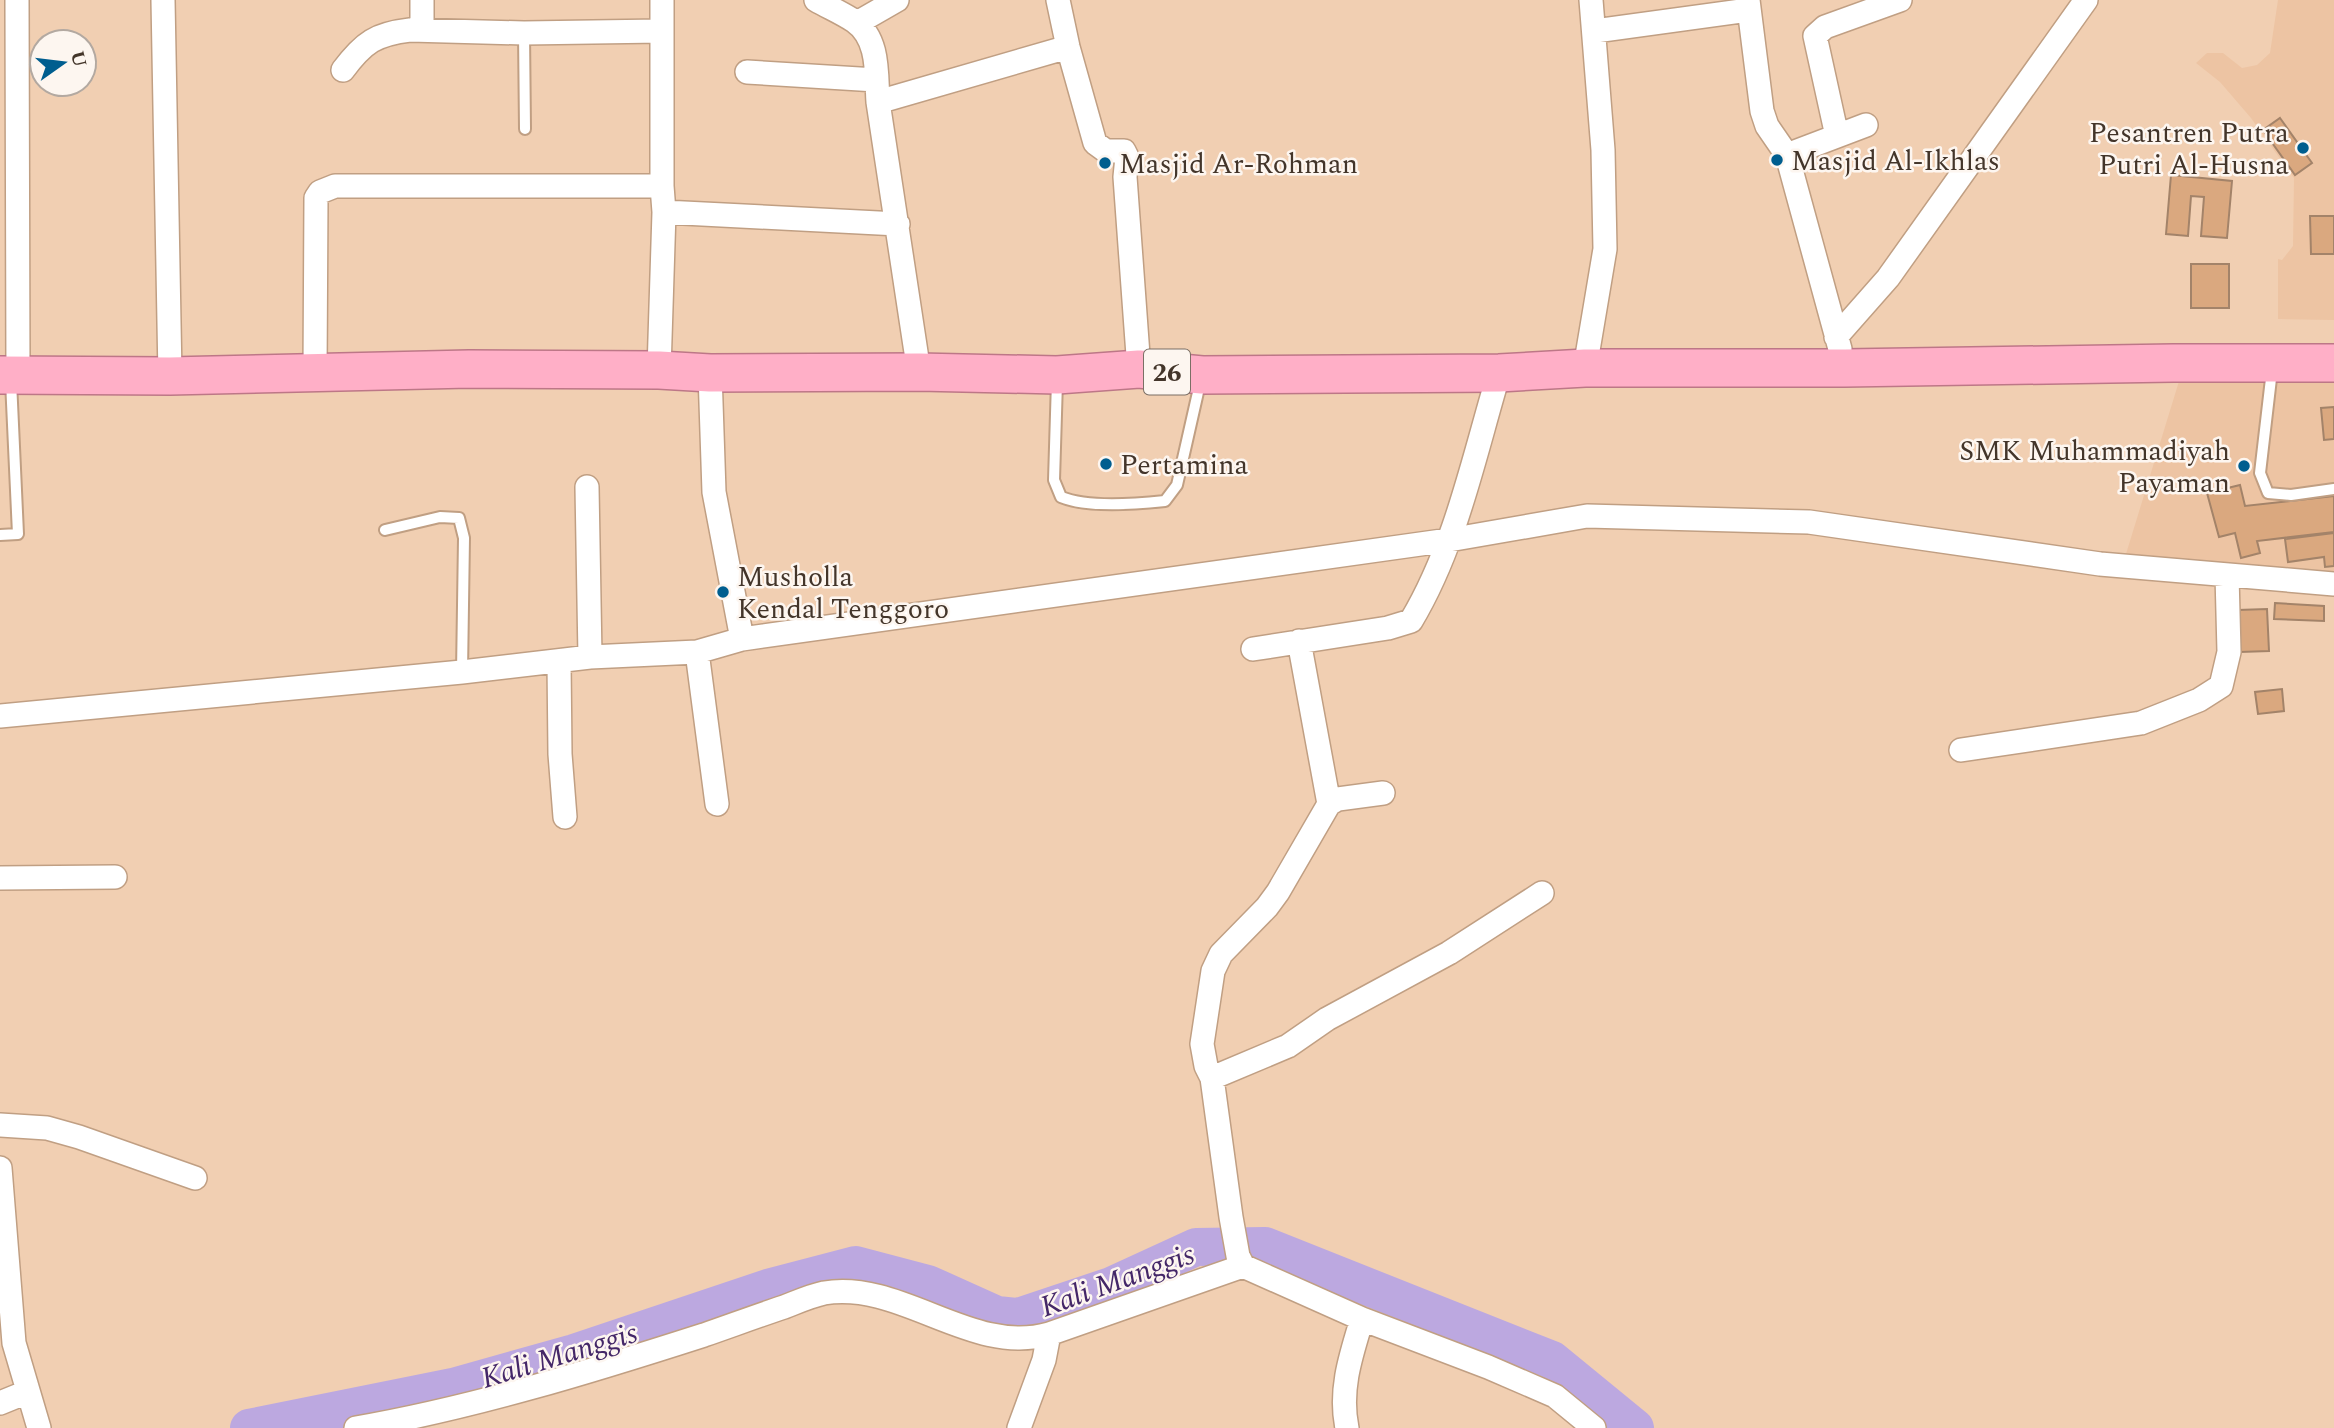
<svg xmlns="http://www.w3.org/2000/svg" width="2334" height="1428" font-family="Spectral,serif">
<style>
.built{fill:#edc4a3}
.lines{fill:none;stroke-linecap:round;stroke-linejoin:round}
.river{stroke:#bca8e0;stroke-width:38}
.building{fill:#daa87f;stroke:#a38369;stroke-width:2}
.service-casing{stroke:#c09f83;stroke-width:14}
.minor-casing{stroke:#c09f83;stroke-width:26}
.trunk-casing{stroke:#bd7787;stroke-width:40}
.service{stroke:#fff;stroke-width:10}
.minor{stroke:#fff;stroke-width:23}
.trunk{stroke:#ffafc7;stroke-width:37}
.poi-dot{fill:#005e8f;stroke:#fdf6f0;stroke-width:2.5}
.labels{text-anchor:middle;stroke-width:5;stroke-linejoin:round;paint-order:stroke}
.shield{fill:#fdf6f0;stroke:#7b6f65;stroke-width:2}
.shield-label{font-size:26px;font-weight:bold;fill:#43352a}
.poi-label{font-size:28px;fill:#43352a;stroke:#fdf6f0;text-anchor:start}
.water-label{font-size:30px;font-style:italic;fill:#442768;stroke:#fdf6f0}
</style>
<rect width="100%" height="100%" fill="#f1cfb2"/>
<!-- built -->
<path class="built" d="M 2278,0 L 2334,0 L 2334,320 L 2278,319 L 2278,259 L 2282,260 L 2293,246 L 2294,178 L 2251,118 L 2220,82 L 2196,63 L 2207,53 L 2223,53 L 2242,68 L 2257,65 L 2270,53 Z
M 2180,378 L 2334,378 L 2334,573 L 2126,554 Z"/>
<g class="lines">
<!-- river -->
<path class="river" d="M 249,1428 L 453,1387 L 574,1353 L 768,1288 L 856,1265 L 928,1284 L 997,1315 L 1018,1317 L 1111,1286 L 1196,1247 L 1265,1246 L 1552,1360 L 1635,1428"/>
</g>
<!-- building -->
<path class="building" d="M 2280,118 L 2312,163 L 2295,175 L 2263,130 Z
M 2171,175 L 2232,181 L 2227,238 L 2201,236 L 2204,197 L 2191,196 L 2188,236 L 2166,234 Z
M 2310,216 L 2334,216 L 2334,254 L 2311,254 Z
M 2191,264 L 2229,264 L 2229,308 L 2191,308 Z
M 2334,407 L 2334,439 L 2324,440 L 2321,408 Z
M 2240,485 L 2245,506 L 2334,496 L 2334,532 L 2257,541 L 2260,553 L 2241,558 L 2235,533 L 2219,537 L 2207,493 Z
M 2334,533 L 2334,566 L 2325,567 L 2324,557 L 2288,562 L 2285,539 Z
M 2275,603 L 2324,606 L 2324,621 L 2274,619 Z
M 2267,609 L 2269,651 L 2240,652 L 2238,610 Z
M 2282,689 L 2284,711 L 2258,714 L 2255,692 Z"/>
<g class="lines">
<!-- service casing -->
<g class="service-casing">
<path id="service" d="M 524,33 L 525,129
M 2272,370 L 2260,473 L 2268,493 L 2291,495 L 2334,489
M 1057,381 L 1054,480 L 1061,497 C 1088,508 1135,504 1165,501 L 1177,485 L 1201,379
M 385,530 L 440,517 L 459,518 L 464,538 L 462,672
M 0,535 L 18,534 L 11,381"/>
</g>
<!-- minor casing -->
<g class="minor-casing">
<path id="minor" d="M 17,0 L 18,374
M 163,0 L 170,376
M 422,0 L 422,29
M 816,0 C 828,7 842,13 854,21 C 880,39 876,75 878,102 L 919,372
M 1058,0 L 1068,47 L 1095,143 L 1106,151 L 1124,151 L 1127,157 L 1125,177 L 1139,369
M 1748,0 L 1762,111 L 1767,126 L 1787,155 L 1840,349
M 857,23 L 897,0
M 1595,31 L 1748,10
M 343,70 C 364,42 376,34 410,30 L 524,33 L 661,31
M 747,72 L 876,80
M 878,102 L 1068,47
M 1837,136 L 1815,36 L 1825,27 L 1900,0
M 1787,155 L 1866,125
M 664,212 L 898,224
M 1836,337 L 1888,278 L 2086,0
M 1585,368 L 1605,249 L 1603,150 L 1591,0
M 659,370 L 664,212 L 662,186 L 662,0
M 315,373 L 316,198 L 320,192 L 335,186 L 662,186
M 710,373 L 714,492 L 742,639
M 587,487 L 590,657
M 1299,641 L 1329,804
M 1253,649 L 1388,628 L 1411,621 C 1456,546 1474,456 1499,373
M 697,652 L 717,804
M 559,662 L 560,754 L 565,817
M 0,716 L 462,672 L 590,657 L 697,652 L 742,639 L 1449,540 L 1587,516 L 1809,522 L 2100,564 L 2334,584
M 1961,750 L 2141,723 L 2199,700 L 2221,686 L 2229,652 L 2227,575
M 0,878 L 115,877
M 1212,1078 L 1288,1046 L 1327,1019 L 1449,953 L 1542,893
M 0,1125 L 47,1128 L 79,1137 L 195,1178
M 0,1168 L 14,1343 L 39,1428
M 1243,1266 L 1238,1256 L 1231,1217 L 1212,1078 L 1206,1066 L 1202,1044 L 1213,971 L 1221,954 L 1267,907 L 1278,892 L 1329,804 L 1338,799 L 1383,793
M 0,1403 L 27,1392
M 356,1428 C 472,1408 592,1371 704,1335 C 730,1326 757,1316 784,1307 C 797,1302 810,1296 824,1293 C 902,1280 971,1356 1049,1334
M 1019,1428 L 1044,1360 L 1049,1334 L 1243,1266 L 1362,1319 L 1488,1367 L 1555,1396 L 1594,1428
M 1347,1428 C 1339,1390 1351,1355 1362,1319"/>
</g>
<!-- trunk casing -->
<g class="trunk-casing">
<path id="trunk" d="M 0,375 L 170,376 L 469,369 L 659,370 L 710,373 L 919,372 L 1057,375 L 1139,369 L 1202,375 L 1499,373 L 1585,368 L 1845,368 L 2173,363 L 2334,363"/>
</g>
<!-- service -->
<use href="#service" class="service"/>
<!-- minor -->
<use href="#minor" class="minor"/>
<!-- trunk -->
<use href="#trunk" class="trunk"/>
</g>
<!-- markers -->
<g class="poi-dot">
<circle cx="2303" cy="148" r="7"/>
<circle cx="1777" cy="160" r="7"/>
<circle cx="1105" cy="163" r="7"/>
<circle cx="1106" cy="464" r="7"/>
<circle cx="2244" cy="466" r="7"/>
<circle cx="723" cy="592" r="7"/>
</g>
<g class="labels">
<!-- shield labels -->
<rect class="shield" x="1144" y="349.5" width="46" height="45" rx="5"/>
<g class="shield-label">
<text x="1167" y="381">26</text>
</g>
<!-- poi labels -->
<g class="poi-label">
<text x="2289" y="142" text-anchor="end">Pesantren Putra<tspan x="2289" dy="32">Putri Al-Husna</tspan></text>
<text x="1791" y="170">Masjid Al-Ikhlas</text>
<text x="1119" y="173">Masjid Ar-Rohman</text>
<text x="2230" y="460" text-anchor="end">SMK Muhammadiyah<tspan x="2230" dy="32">Payaman</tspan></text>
<text x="1120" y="474">Pertamina</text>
<text x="737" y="586">Musholla<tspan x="737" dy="32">Kendal Tenggoro</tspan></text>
</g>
<!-- water labels -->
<g class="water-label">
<text transform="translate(1117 1280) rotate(-20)" y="10">Kali Manggis</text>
<text transform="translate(559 1355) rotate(-17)" y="10">Kali Manggis</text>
</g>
</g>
<!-- north arrow -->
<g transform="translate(63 63) rotate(76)"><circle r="33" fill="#fdf6f0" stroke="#b3a9a1" stroke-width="2"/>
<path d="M0-5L12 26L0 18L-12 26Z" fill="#005e8f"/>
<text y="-10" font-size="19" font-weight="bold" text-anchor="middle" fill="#43352a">U</text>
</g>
</svg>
